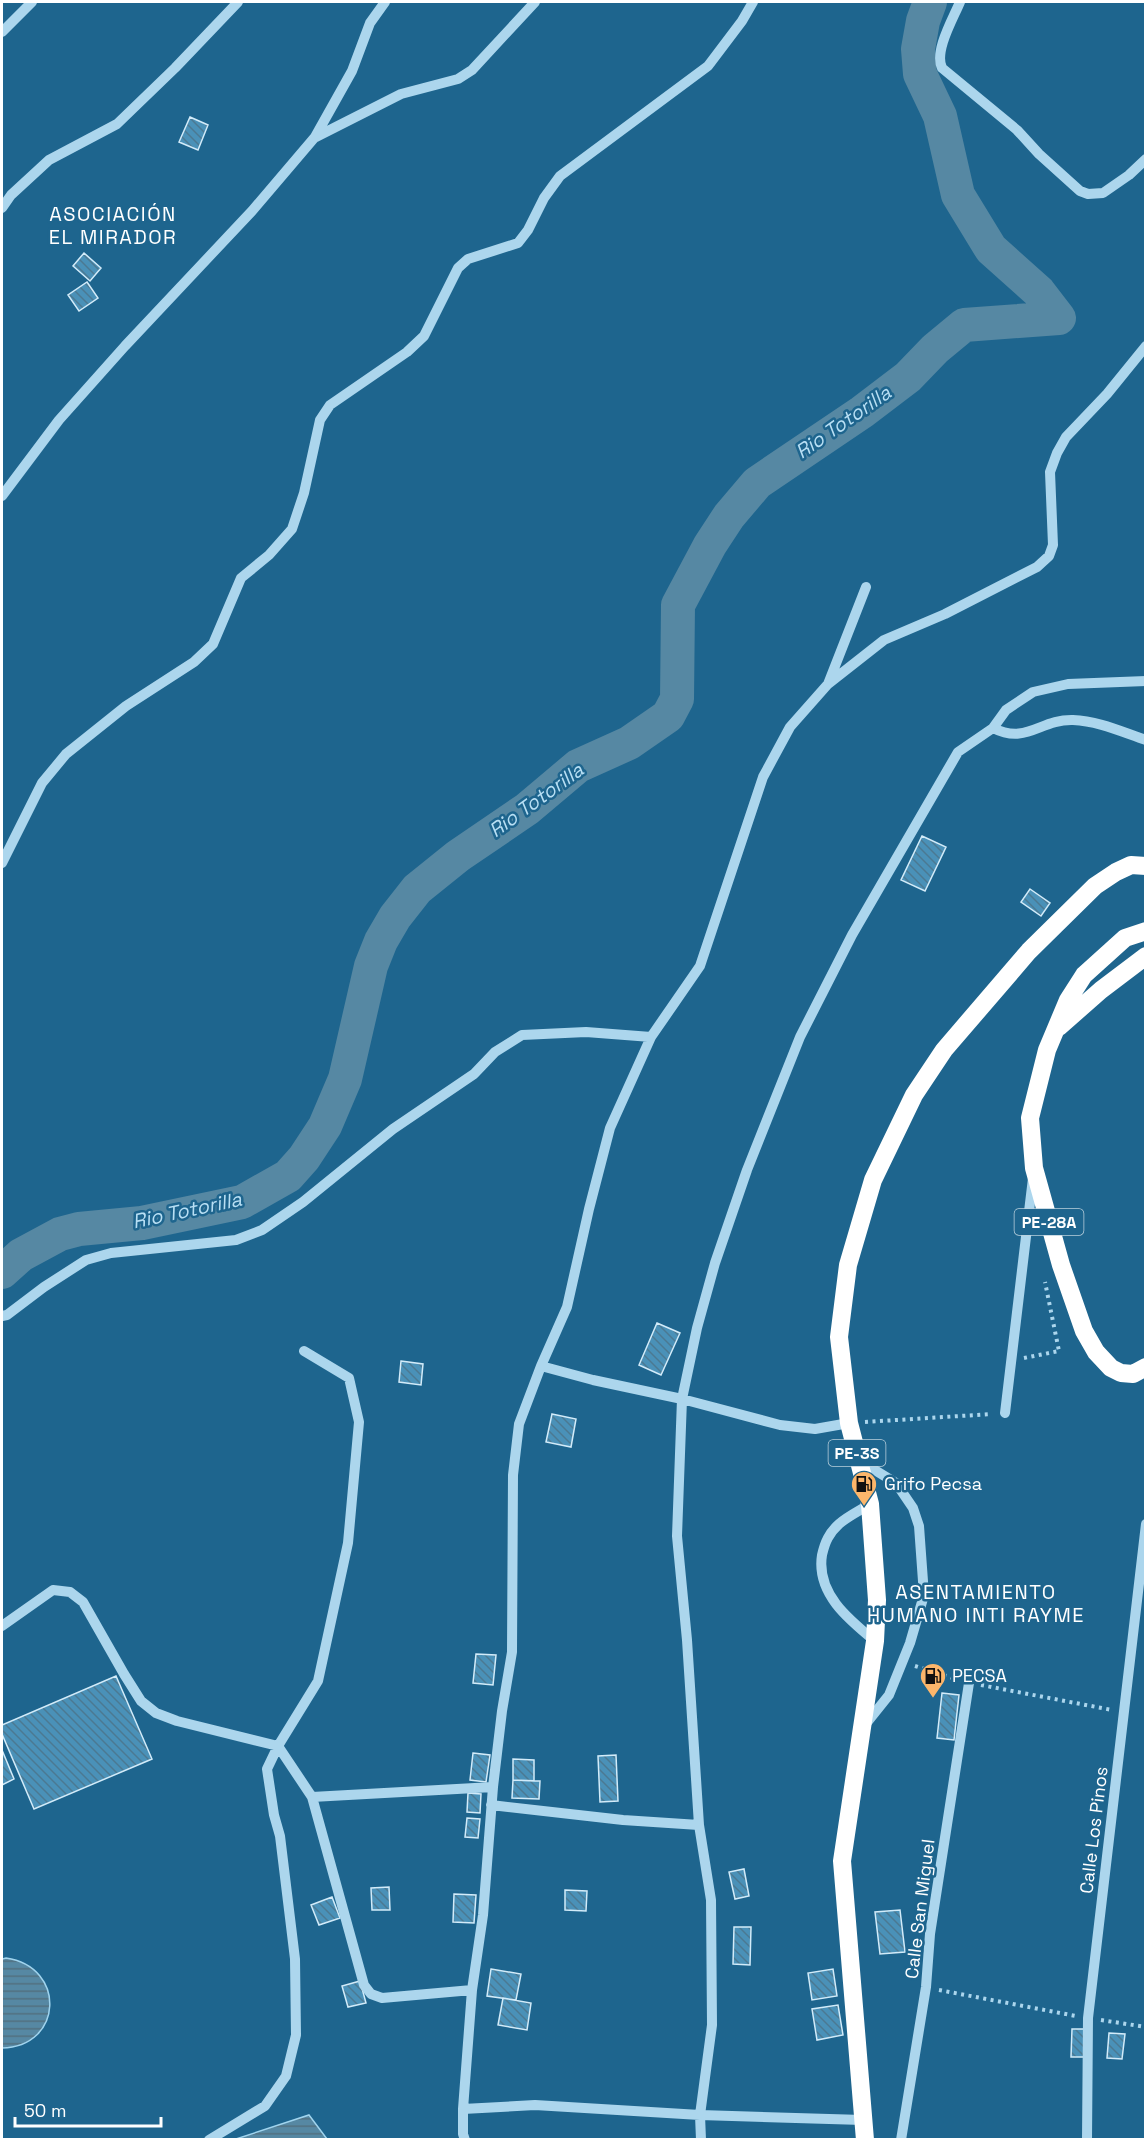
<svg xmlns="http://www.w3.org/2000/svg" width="1147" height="2141" font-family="'Space Grotesk',sans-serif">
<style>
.water{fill:url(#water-rules);stroke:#a0d4ee;stroke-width:1.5}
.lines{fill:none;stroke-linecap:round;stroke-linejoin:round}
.river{stroke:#5688a3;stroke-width:34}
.building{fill:url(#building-back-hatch);stroke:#d2ebf9;stroke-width:1.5}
.path{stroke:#acd6ed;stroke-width:4;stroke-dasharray:3 4.5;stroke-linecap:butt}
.minor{stroke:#acd6ed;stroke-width:10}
.highway{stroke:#fff;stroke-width:18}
.labels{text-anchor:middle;stroke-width:5;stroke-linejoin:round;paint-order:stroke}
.shield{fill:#1e658e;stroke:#bcd1dd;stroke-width:1.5}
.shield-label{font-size:16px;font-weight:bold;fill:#fff}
.poi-label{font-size:18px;fill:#fff;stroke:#1e658e;text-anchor:start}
.street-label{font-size:18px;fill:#fff;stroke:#1e658e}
.neighbourhood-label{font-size:20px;letter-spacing:1.5px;fill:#fff;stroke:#1e658e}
.water-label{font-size:20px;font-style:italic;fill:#b8dff4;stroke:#1e658e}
</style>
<defs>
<pattern id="water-rules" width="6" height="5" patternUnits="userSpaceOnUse" patternTransform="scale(1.5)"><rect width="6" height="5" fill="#5688a3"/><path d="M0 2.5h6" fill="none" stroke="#527080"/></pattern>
<pattern id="building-back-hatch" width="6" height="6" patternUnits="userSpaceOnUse" patternTransform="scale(1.5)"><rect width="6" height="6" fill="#4a91b8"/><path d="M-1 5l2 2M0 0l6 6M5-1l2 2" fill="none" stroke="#4b7992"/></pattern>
</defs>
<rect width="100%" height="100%" fill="#1e658e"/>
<!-- water -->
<path class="water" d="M 6,1958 C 67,1967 63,2047 2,2048 L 2,1959 Z
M 309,2115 L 327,2139 L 236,2139 Z"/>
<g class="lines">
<!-- river -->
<path class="river" d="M 2,1272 L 21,1255 L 60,1234 L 79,1229 L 142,1223 L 242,1202 L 288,1176 L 304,1158 L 325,1126 L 345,1079 L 371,966 L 381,941 L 395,917 L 417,889 L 458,856 L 527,809 L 578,766 L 629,743 L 668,716 L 677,699 L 678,605 L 710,545 L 729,516 L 757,483 L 862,412 L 908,377 L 935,349 L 964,325 L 1059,318 L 1039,292 L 991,249 L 958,195 L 940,116 L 920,74 L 918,49 L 923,21 L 930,2"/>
</g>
<!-- building -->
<path class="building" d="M 190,117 L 208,125 L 198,150 L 179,142 Z
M 84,253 L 101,268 L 90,281 L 73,266 Z
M 87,282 L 98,298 L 79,311 L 68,295 Z
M 922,836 L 946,847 L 925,891 L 901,880 Z
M 1030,889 L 1050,903 L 1041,916 L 1021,902 Z
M 657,1323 L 680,1333 L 661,1375 L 639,1365 Z
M 401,1361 L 423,1364 L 421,1385 L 399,1382 Z
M 552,1414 L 576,1419 L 571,1447 L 546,1442 Z
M 476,1654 L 496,1655 L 493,1685 L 473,1683 Z
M 116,1676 L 152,1759 L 34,1809 L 2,1734 L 2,1725 Z
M 942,1693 L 959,1695 L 954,1740 L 937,1738 Z
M 2,1750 L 14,1779 L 2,1785 Z
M 473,1753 L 490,1755 L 486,1782 L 470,1780 Z
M 616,1755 L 618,1801 L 600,1802 L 598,1756 Z
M 513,1759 L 534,1760 L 534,1781 L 513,1780 Z
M 513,1780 L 540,1781 L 539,1799 L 512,1798 Z
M 468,1793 L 481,1794 L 480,1813 L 467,1812 Z
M 467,1818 L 480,1819 L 478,1838 L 465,1837 Z
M 744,1869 L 749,1896 L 735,1899 L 729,1872 Z
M 389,1887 L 390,1910 L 372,1910 L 371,1888 Z
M 565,1890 L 587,1891 L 586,1911 L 565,1910 Z
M 454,1894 L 476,1895 L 474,1923 L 453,1922 Z
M 332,1897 L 340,1918 L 319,1925 L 311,1905 Z
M 900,1910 L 905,1952 L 880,1954 L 875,1912 Z
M 734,1927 L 751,1927 L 750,1965 L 733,1964 Z
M 491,1969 L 521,1974 L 516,2000 L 487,1996 Z
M 833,1969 L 837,1996 L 812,2000 L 808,1973 Z
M 360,1981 L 366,2003 L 348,2007 L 342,1986 Z
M 503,1998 L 531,2003 L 527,2030 L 498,2025 Z
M 838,2005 L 843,2035 L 817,2040 L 812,2009 Z
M 1072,2029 L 1084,2029 L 1084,2057 L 1071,2057 Z
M 1109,2033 L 1125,2034 L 1122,2059 L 1107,2058 Z"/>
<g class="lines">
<!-- path -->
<path class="path" d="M 1024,1358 L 1059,1351 L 1045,1282
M 865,1422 L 992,1414
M 915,1666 L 956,1679
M 981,1685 L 1112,1710
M 939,1990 L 1076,2016
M 1101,2020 L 1146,2027"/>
<!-- minor -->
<path class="minor" d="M 960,2 C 953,19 934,51 942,68 L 1017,130 L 1039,154 L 1080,191 L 1088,194 L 1103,193 L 1129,175 L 1146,159
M 2,32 L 32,2
M 316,137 L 401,94 L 458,79 L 472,70 L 535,2
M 2,208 L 11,195 L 49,160 L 117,124 L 175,68 L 238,2
M 2,496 L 59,420 L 125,346 L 252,211 L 315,137 L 352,71 L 370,23 L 385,2
M 828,684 L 866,587
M 993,728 C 1027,745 1040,719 1073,720 C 1098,721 1122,732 1146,740
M 2,863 L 42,783 L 66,754 L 126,706 L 194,662 L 213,644 L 241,578 L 269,555 L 292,529 L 304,493 L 320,420 L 330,405 L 407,352 L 424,336 L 458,268 L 468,259 L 518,243 L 528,230 L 544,198 L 560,176 L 708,66 L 742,21 L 753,2
M 2,1316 L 7,1315 L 44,1287 L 86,1260 L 111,1253 L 236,1240 L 262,1230 L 303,1202 L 393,1129 L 474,1074 L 495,1052 L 522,1035 L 586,1032 L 651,1037
M 541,1366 L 593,1380 L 682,1399 L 780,1425 L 815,1429 L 849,1423
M 1005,1413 L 1033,1178
M 860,1461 L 896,1483 L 913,1508 L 919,1526 L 924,1595 L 910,1643 L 889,1695 L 865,1725
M 870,1504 C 861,1510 848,1516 839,1524 C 829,1533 825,1542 822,1555 C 816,1593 848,1619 875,1641
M 2,1626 L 53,1590 L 70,1592 L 83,1602 L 124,1674 L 141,1701 L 156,1713 L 177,1721 L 278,1746 L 312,1797 L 364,1985 L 371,1994 L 382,1998 L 472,1990
M 312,1797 L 493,1787
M 491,1805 L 623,1820 L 699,1825
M 463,2109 L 535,2105 L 700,2115 L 863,2120
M 209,2140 L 265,2106 L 286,2076 L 296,2035 L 295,1959 L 280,1836 L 274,1815 L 267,1769 L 278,1746 L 318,1681 L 348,1543 L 359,1422 L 349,1378 L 304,1351
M 465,2140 L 463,2134 L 463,2109 L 472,1990 L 483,1915 L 493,1787 L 502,1711 L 512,1652 L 513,1475 L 519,1424 L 541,1366 L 567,1307 L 589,1209 L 610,1128 L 651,1037 L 700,966 L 763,777 L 790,727 L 828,684 L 884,640 L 945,614 L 1037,567 L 1049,556 L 1053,545 L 1050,472 L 1057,453 L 1066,437 L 1107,394 L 1146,346
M 701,2140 L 700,2115 L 712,2025 L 711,1900 L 699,1825 L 687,1640 L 677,1536 L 682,1399 L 697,1328 L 715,1263 L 747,1170 L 800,1037 L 852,935 L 958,752 L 993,728 L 1006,710 L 1033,692 L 1068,684 L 1146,681
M 901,2140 L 926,1987 L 930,1934 L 969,1683
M 1087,2140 L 1088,2018 L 1146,1524"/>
<!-- highway -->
<path class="highway" d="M 1146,931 L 1125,938 L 1084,975 L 1068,1000 L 1047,1050 L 1030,1118 L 1034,1168 L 1061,1265 L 1084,1331 L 1096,1352 L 1111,1368 L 1121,1373 L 1133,1374 L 1146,1367
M 1059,1027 L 1101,990 L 1146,956
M 865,2140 L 842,1861 L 875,1641 L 877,1600 L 870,1504 L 849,1423 L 839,1337 L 848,1265 L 873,1180 L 914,1095 L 944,1050 L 1029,951 L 1095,886 L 1116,872 L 1131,865 L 1146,866"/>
</g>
<!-- icons -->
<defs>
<g id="fuel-pin" transform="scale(1.35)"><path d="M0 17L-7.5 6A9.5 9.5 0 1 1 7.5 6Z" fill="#fcb66b" stroke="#1e658e"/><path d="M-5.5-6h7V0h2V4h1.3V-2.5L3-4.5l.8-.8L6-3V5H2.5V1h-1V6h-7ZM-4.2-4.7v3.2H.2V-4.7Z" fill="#111"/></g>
</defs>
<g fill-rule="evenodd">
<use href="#fuel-pin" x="864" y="1484"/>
<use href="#fuel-pin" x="933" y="1676"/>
</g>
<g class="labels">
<!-- shield labels -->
<g class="shield">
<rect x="1014.5" y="1209" width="69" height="26" rx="4.5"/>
<rect x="828.5" y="1440" width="57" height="26" rx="4.5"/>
</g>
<g class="shield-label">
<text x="1049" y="1228">PE-28A</text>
<text x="857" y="1459">PE-3S</text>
</g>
<!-- poi labels -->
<g class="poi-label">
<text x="884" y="1490">Grifo Pecsa</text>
<text x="952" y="1682">PECSA</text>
</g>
<!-- street labels -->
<g class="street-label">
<text transform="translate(1094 1830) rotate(-83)" y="6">Calle Los Pinos</text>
<text transform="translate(920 1909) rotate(-83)" y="6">Calle San Miguel</text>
</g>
<!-- neighbourhood labels -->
<g class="neighbourhood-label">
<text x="113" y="221">ASOCIACIÓN<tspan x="113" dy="23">EL MIRADOR</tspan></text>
<text x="976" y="1599">ASENTAMIENTO<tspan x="976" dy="23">HUMANO INTI RAYME</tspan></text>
</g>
<!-- water labels -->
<g class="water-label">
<text transform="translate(843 422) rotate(-35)" y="7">Rio Totorilla</text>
<text transform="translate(536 800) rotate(-36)" y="7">Rio Totorilla</text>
<text transform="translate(187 1210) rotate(-12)" y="7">Rio Totorilla</text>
</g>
</g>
<!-- border -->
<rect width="1147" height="2141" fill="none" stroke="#ffffff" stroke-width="6"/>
<!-- scale -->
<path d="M15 2117v9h146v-9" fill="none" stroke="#ffffff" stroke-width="3"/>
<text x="24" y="2117" font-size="18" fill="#ffffff" stroke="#1e658e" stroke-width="4.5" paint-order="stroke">50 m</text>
</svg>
